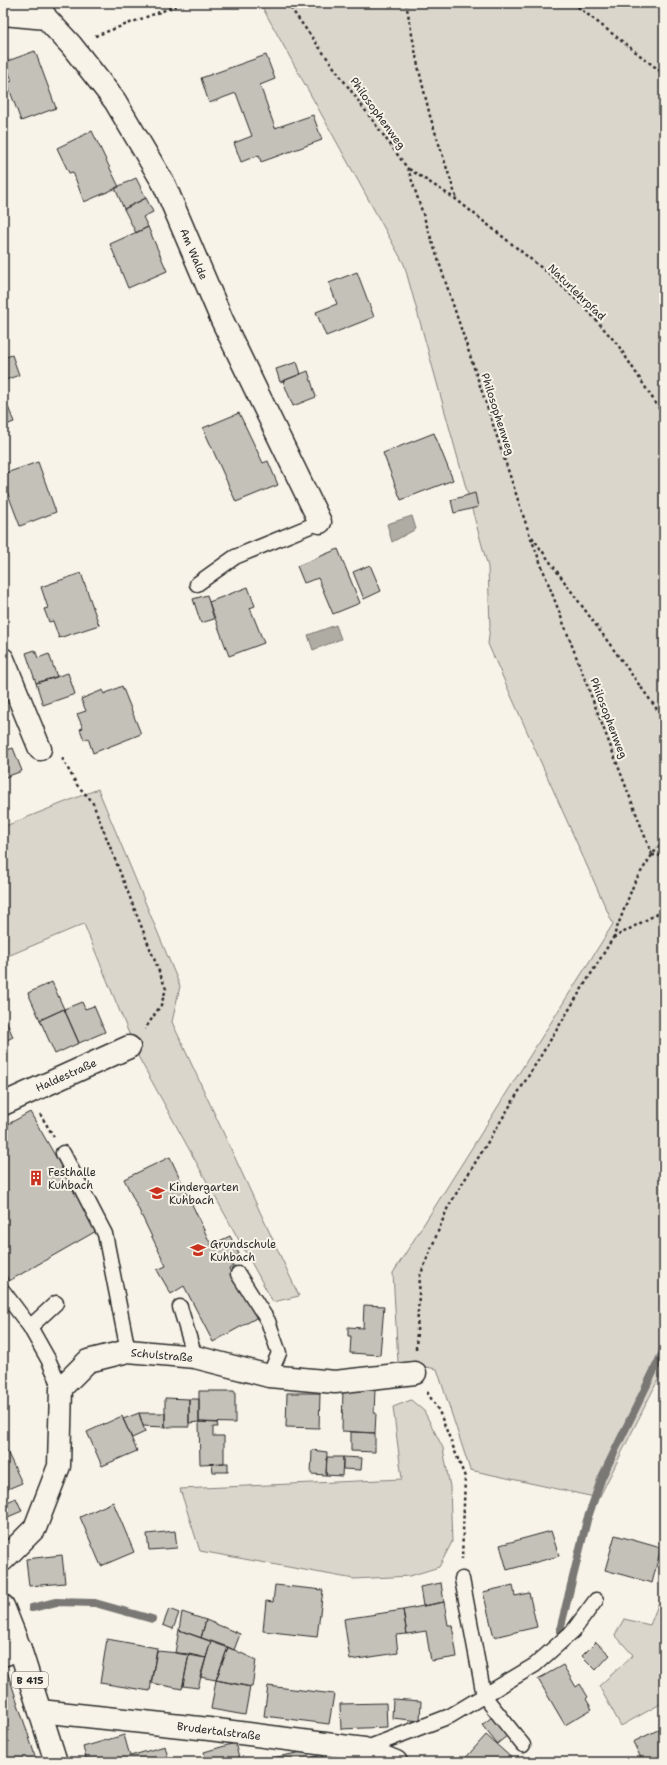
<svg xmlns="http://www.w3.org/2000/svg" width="667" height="1765" font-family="'Shantell Sans',sans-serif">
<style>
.green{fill:#dad6cc;stroke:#82807c}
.water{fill:#afaca4;stroke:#7a7874}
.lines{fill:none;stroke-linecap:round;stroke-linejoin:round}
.stream{stroke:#7a7874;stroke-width:8}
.building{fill:#c4c1b9;stroke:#2b2b2b}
.lane-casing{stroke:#2b2b2b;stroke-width:17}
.street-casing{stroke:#2b2b2b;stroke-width:25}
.primary-casing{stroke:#2b2b2b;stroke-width:25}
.path{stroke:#2b2b2b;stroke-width:2.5;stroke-dasharray:3 3;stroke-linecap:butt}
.lane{stroke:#f7f3e8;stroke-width:14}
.street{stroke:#f7f3e8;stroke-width:22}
.primary{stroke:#f7f3e8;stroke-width:22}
.labels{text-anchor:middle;stroke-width:4;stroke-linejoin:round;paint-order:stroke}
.shield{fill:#f7f3e8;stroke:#686764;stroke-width:1}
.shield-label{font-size:10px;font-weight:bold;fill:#2b2b2b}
.street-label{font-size:11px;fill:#2b2b2b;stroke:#f7f3e8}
.poi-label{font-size:11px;fill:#2b2b2b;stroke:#f7f3e8;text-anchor:start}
</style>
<rect width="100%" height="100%" fill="#f7f3e8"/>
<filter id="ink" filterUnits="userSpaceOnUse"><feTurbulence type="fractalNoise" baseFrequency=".025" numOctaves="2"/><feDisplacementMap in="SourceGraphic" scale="8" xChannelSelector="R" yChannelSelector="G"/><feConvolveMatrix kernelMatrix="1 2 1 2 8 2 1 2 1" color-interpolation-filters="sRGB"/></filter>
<g filter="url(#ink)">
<!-- green -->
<path class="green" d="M 260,3 L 664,3 L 664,1368 L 599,1498 L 470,1470 L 437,1369 L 398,1362 L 393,1273 L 613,924 L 488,644 L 490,626 L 488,567 L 404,264 Z
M 98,789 L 180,986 L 172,1022 L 299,1296 L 273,1302 L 139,1058 L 84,924 L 3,958 L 3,827 Z
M 411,1400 L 424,1411 L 443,1448 L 450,1487 L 452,1542 L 439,1567 L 410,1576 L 354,1579 L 200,1551 L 180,1489 L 402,1479 L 393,1407 Z
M 664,1590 L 664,1702 L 621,1726 L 599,1686 L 633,1655 L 615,1635 L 624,1619 L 650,1625 Z"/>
<!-- water -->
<path class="water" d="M 412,516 L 416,529 L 392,542 L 387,524 Z
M 336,625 L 341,639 L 313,650 L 308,635 Z"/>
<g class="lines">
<!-- stream -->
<path class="stream" d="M 32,1608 L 56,1602 L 95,1603 L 152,1619
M 560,1630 L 587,1520 L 602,1477 L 664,1350"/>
</g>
<!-- building -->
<path class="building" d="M 35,51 L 56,108 L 21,121 L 7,83 L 12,81 L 5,62 Z
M 266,55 L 275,79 L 260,85 L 275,128 L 313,115 L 322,140 L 261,162 L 259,155 L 241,162 L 234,143 L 252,136 L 236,93 L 209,103 L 201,78 Z
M 92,131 L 119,187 L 84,202 L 73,172 L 69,173 L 57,148 Z
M 136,178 L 146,198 L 124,209 L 115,188 Z
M 146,198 L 153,212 L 143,217 L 148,227 L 136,233 L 124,209 Z
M 148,227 L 167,271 L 128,288 L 110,244 Z
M 357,272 L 374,317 L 326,336 L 316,312 L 337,304 L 329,283 Z
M 12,355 L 19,375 L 3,381 L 3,358 Z
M 297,362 L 301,374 L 280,382 L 276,369 Z
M 308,371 L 316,397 L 293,406 L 283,381 Z
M 3,394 L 14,422 L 3,426 Z
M 239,413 L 263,463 L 268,461 L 278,485 L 236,502 L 203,428 Z
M 434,433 L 453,480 L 401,500 L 383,453 Z
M 38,462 L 56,512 L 20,526 L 3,481 L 3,474 Z
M 475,493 L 478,507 L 454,513 L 451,500 Z
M 338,549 L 360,603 L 333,614 L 318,578 L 304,583 L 297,566 Z
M 370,565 L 381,591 L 364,599 L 353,572 Z
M 81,573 L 99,625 L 59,638 L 53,621 L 49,622 L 44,609 L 48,608 L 41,587 Z
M 248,587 L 255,606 L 250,608 L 264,643 L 229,656 L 209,602 Z
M 207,595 L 214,619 L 201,623 L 193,599 Z
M 35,650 L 38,658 L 49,654 L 57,677 L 36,683 L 26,653 Z
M 68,673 L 75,694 L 43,705 L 36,683 Z
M 122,686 L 141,734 L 93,753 L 88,738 L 84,740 L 80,729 L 83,728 L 77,714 L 86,711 L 81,699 L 103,690 L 104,694 Z
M 3,740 L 7,750 L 13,748 L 22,771 L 3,778 Z
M 52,982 L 64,1009 L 40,1020 L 28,993 Z
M 82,1002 L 85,1009 L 94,1006 L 105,1032 L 79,1043 L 64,1009 Z
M 64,1009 L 79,1043 L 55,1054 L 40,1020 Z
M 3,1013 L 13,1037 L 3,1042 Z
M 30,1112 L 98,1230 L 9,1281 L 3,1270 L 3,1127 Z
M 170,1157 L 211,1245 L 230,1236 L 239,1254 L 230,1260 L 233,1266 L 229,1269 L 258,1317 L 213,1342 L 184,1286 L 171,1294 L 157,1270 L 166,1266 L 124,1179 Z
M 364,1305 L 384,1306 L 380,1355 L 350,1353 L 351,1336 L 348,1336 L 348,1327 L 363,1328 Z
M 343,1388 L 375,1390 L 374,1413 L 376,1413 L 375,1433 L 342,1431 Z
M 199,1391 L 235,1391 L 235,1423 L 199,1422 Z
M 287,1393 L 320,1393 L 319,1428 L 286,1427 Z
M 165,1398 L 189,1399 L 189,1427 L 165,1427 Z
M 189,1399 L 199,1399 L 199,1422 L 189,1423 Z
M 139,1413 L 165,1413 L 165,1427 L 143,1426 Z
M 139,1413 L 145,1432 L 132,1438 L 123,1419 Z
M 122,1416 L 137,1451 L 102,1466 L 87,1432 Z
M 199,1422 L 217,1423 L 218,1427 L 213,1427 L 213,1436 L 224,1436 L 224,1463 L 200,1464 Z
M 351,1432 L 375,1433 L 375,1452 L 351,1451 Z
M 3,1443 L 22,1483 L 3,1491 Z
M 312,1450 L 327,1452 L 326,1475 L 311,1474 Z
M 327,1457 L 343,1457 L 342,1476 L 326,1475 Z
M 343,1457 L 362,1458 L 361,1470 L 343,1469 Z
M 224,1463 L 228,1463 L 228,1472 L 213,1472 L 212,1464 Z
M 16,1498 L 22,1511 L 3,1519 L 3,1504 Z
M 113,1502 L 134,1552 L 101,1566 L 80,1517 Z
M 175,1531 L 177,1548 L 149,1550 L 147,1534 Z
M 551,1531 L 559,1556 L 507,1570 L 500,1545 Z
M 615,1535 L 661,1548 L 652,1583 L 605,1570 Z
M 62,1555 L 65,1583 L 29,1586 L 26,1559 Z
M 441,1583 L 444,1602 L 423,1606 L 420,1587 Z
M 275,1585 L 323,1590 L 317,1637 L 263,1631 L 266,1601 L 273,1602 Z
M 513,1585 L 515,1596 L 529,1593 L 537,1627 L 494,1637 L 483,1592 Z
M 444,1602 L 448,1625 L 452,1625 L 457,1657 L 431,1661 L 426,1631 L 407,1634 L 403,1610 Z
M 169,1609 L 179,1613 L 173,1629 L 163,1625 Z
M 403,1610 L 407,1634 L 396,1635 L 398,1653 L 350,1660 L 344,1619 Z
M 182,1612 L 206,1620 L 201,1638 L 179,1630 Z
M 206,1620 L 240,1634 L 234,1650 L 201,1638 Z
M 179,1630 L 211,1641 L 206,1658 L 175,1653 Z
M 107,1639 L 157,1648 L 150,1691 L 100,1683 Z
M 211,1641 L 228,1647 L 216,1680 L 200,1677 Z
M 596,1642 L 610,1655 L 596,1670 L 582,1656 Z
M 228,1647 L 256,1660 L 252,1687 L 216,1680 Z
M 157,1651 L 189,1654 L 182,1689 L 151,1683 Z
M 189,1654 L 206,1658 L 198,1688 L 183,1686 Z
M 563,1665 L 576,1687 L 580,1684 L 588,1697 L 586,1699 L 592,1709 L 565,1725 L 538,1679 Z
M 6,1668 L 25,1725 L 37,1762 L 3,1762 L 3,1669 Z
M 216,1680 L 250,1687 L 245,1715 L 211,1709 Z
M 268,1686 L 334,1694 L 329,1724 L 264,1716 Z
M 393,1699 L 421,1701 L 420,1721 L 392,1718 Z
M 386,1703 L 387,1727 L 341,1729 L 340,1704 Z
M 493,1716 L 508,1735 L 497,1744 L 482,1725 Z
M 664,1727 L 664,1762 L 643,1762 L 633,1742 Z
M 124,1735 L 130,1756 L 165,1746 L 169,1762 L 87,1762 L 83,1747 Z
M 486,1735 L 515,1761 L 518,1757 L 524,1762 L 462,1762 Z
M 235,1743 L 240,1762 L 207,1762 L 204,1752 Z
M 307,1751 L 309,1758 L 322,1755 L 323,1762 L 273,1762 L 272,1758 Z"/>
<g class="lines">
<!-- lane casing -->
<g class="lane-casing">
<path id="lane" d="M 197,584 L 235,557 L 320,522
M 63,1153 L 105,1234 L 128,1351
M 238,1274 L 268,1321 L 279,1353 L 269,1376
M 3,1291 L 30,1327 L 48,1359 L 61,1388
M 180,1307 L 195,1357
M 30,1327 L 56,1303
M 462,1579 L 484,1696 L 523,1745
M 364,1749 L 450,1716 L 535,1665 L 573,1631 L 596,1600"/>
</g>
<!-- street casing -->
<g class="street-casing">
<path id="street" d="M 38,3 L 46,18 L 71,45 L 115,101 L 164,184 L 222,320 L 320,522
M 3,14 L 46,18
M 3,659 L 40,749
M 3,1104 L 129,1047
M 3,1560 L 35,1528 L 59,1466 L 61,1388 L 88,1361 L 128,1351 L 195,1357 L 269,1376 L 335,1382 L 415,1373
M 3,1655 L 20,1649
M 40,1711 L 209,1729 L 364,1749 L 396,1762"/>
</g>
<!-- primary casing -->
<g class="primary-casing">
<path id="primary" d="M 3,1606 L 20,1649 L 56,1762"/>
</g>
<!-- path -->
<path class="path" d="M 287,3 L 408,169 L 529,533 L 652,855
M 406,3 L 418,66 L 430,116 L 457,200
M 573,3 L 664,74
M 95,36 L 184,3
M 409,169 L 457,200 L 548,273 L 588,311 L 618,345 L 664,416
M 532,537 L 664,719
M 62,758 L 77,785 L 92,801 L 166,989 L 161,1005 L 145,1029
M 652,855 L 664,856
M 613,938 L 664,910
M 40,1114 L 54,1137
M 416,1349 L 420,1276 L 448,1207 L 613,938 L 635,881 L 652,855 L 664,840
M 427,1392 L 439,1411 L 465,1477 L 462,1559"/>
<!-- lane -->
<use href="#lane" class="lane"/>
<!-- street -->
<use href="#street" class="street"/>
<!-- primary -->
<use href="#primary" class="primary"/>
</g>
</g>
<!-- icons -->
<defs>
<g id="building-bare" transform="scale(1.2)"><path d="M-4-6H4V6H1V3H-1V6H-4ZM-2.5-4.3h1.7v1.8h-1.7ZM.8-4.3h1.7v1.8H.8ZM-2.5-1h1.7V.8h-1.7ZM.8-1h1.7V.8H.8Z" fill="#c8321e" stroke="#f7f3e8" stroke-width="2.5" paint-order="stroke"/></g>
<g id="school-bare" transform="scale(1.2)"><path d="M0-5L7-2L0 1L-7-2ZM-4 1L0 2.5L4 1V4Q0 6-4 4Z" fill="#c8321e" stroke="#f7f3e8" stroke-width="2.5" paint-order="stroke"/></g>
</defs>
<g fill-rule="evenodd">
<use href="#building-bare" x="36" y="1178"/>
<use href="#school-bare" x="157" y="1193"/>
<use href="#school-bare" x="198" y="1250"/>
</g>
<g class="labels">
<!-- shield labels -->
<rect class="shield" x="12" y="1672" width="36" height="16" rx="3"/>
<g class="shield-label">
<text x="30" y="1684">B 415</text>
</g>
<!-- street labels -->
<g class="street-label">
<text transform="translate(378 113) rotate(54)" y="4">Philosophenweg</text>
<text transform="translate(194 254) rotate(67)" y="4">Am Walde</text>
<text transform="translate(577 292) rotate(44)" y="4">Naturlehrpfad</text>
<text transform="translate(498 414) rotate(72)" y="4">Philosophenweg</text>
<text transform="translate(609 718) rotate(69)" y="4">Philosophenweg</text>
<text transform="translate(66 1075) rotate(-24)" y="4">Haldestraße</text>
<text transform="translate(162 1355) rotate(5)" y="4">Schulstraße</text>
<text transform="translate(219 1731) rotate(7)" y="4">Brudertalstraße</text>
</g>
<!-- poi labels -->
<g class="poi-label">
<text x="48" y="1176">Festhalle<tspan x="48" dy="13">Kuhbach</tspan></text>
<text x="169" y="1191">Kindergarten<tspan x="169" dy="13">Kuhbach</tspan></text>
<text x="210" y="1248">Grundschule<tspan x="210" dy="13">Kuhbach</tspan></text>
</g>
</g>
<!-- margin -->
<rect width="667" height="1765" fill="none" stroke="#f7f3e8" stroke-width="16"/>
<rect x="8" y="8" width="651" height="1749" fill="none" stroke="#2b2b2b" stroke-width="1.5" filter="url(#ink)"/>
</svg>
